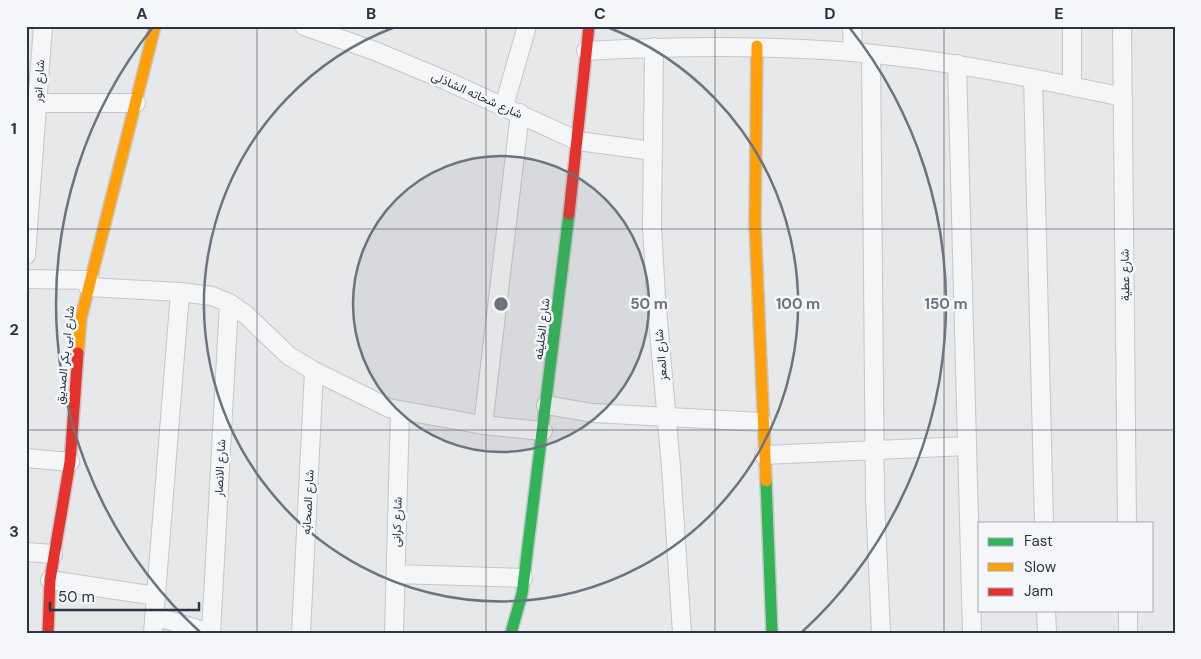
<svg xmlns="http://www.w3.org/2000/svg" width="1201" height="659" font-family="'DM Sans',Vazirmatn,sans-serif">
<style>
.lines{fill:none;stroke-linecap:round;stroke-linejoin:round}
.street-casing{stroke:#c4c6c8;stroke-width:20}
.fast-casing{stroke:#c4c6c8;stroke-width:14}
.slow-casing{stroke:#c4c6c8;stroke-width:14}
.jam-casing{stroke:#c4c6c8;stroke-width:14}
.street{stroke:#f5f6f7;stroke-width:18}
.fast{stroke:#30b455;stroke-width:11}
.slow{stroke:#ff9f0a;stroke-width:11}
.jam{stroke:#e5322d;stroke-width:11}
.grid{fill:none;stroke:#2b3445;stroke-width:1;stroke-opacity:0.55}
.ring{fill:none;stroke:#6c737f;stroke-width:2.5}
.labels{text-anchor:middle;stroke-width:5;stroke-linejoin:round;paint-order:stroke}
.street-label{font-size:12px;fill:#2b3445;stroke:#f4f6f9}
.centre{fill:#6c737f;stroke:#f4f6f9;stroke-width:2.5}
.ring-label{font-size:15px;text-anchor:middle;font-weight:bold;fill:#6c737f;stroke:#f4f6f9;stroke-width:5;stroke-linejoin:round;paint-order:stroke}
.neatline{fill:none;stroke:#2b3445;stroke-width:2}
.grid-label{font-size:16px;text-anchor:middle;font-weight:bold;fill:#2b3445}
</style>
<rect width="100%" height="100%" fill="#e6e8ea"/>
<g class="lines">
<!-- street casing -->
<g class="street-casing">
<path id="street" d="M 304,26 L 375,51 L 447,81 L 578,141 L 653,151
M 852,26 L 853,52
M 1122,26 L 1127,523
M 654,47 L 652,227 L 656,297 L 671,467 L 682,633
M 586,51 C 675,46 763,45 851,52 C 943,59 1033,78 1123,97
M 871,54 L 875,499 L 881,633
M 957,64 L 972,633
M 1033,78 L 1044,523
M 1072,86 L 1072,26
M 27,103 L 136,103
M 504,106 L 527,26
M 26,255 L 43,26
M 26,279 L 90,280
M 88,287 L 180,292 L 212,296 L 229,303 L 245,314 L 289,356 L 314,371 L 389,408 L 483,425 L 543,431
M 546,405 L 593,413 L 762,422
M 483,425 L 520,113
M 764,455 L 967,446
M 26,458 L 70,462
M 26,552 L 53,554
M 396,574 L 523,578
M 50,580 L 156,596
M 1046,610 L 1047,633
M 1128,610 L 1128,633
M 154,616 L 211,633
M 153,633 L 180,292
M 211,633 L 229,303
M 301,633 L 314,371
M 394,633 L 400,411"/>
</g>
<!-- fast casing -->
<g class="fast-casing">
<path id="fast" d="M 766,481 L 772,633
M 511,633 L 522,594 L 569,214"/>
</g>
<!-- slow casing -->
<g class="slow-casing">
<path id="slow" d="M 757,46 L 755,224 L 766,481
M 78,353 L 81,318 L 155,26"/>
</g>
<!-- jam casing -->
<g class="jam-casing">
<path id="jam" d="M 569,214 L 589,26
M 48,633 L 50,580 L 70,462 L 78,353"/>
</g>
<!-- street -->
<use href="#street" class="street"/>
<!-- fast -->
<use href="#fast" class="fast"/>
<!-- slow -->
<use href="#slow" class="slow"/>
<!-- jam -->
<use href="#jam" class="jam"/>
</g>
<!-- grid -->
<path class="grid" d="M 257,26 L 257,633M 486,26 L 486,633M 715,26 L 715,633M 944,26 L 944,633M 26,229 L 1175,229M 26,430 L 1175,430"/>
<!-- distance rings -->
<circle cx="501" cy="304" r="148" fill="#6c737f" fill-opacity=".12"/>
<g class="ring">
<circle cx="501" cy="304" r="148"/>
<path d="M607 27A297 297 0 1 1 395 27"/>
<path d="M200 632A445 445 0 0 1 153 27M849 27A445 445 0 0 1 802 632"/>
</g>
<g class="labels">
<!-- street labels -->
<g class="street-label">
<text transform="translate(39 81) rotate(-86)" y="4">شارع انور</text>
<text transform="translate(477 95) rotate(24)" y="4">شارع شحاته الشاذلى</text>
<text transform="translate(1125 275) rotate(-91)" y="4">شارع عطية</text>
<text transform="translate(542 329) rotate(-83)" y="4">شارع الخليفه</text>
<text transform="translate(65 355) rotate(-84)" y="4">شارع ابى بكر الصديق</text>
<text transform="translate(661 355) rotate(-95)" y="4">شارع المعز</text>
<text transform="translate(220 468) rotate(-87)" y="4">شارع الانصار</text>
<text transform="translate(308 502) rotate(-87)" y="4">شارع الصحابه</text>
<text transform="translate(397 522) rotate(-88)" y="4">شارع كرانى</text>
</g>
</g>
<circle cx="501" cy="304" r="8" class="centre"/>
<g class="ring-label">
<text x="649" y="309">50 m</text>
<text x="798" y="309">100 m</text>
<text x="946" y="309">150 m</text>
</g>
<!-- border -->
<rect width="1201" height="659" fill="none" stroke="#f4f6f9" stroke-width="55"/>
<!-- legend -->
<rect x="978" y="522" width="175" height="90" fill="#f4f6f9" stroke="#a4a8b1"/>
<rect x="988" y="538" width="25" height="8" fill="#30b455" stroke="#a4a8b1"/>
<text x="1024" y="546" font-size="15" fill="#2b3445">Fast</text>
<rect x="988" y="563" width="25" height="8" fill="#ff9f0a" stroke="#a4a8b1"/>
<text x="1024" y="572" font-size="15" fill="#2b3445">Slow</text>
<rect x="988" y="588" width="25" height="8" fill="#e5322d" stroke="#a4a8b1"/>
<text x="1024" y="596" font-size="15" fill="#2b3445">Jam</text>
<!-- scale -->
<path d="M50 602v8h149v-8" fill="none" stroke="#2b3445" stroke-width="2.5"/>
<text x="58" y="602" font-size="15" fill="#2b3445" stroke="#f4f6f9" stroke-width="4" paint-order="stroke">50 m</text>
<rect x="28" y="28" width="1146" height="604" class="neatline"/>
<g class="grid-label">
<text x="142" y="19">A</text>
<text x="371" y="19">B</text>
<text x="600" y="19">C</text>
<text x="830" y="19">D</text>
<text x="1059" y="19">E</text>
<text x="14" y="134">1</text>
<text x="14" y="335">2</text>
<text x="14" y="537">3</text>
</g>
</svg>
